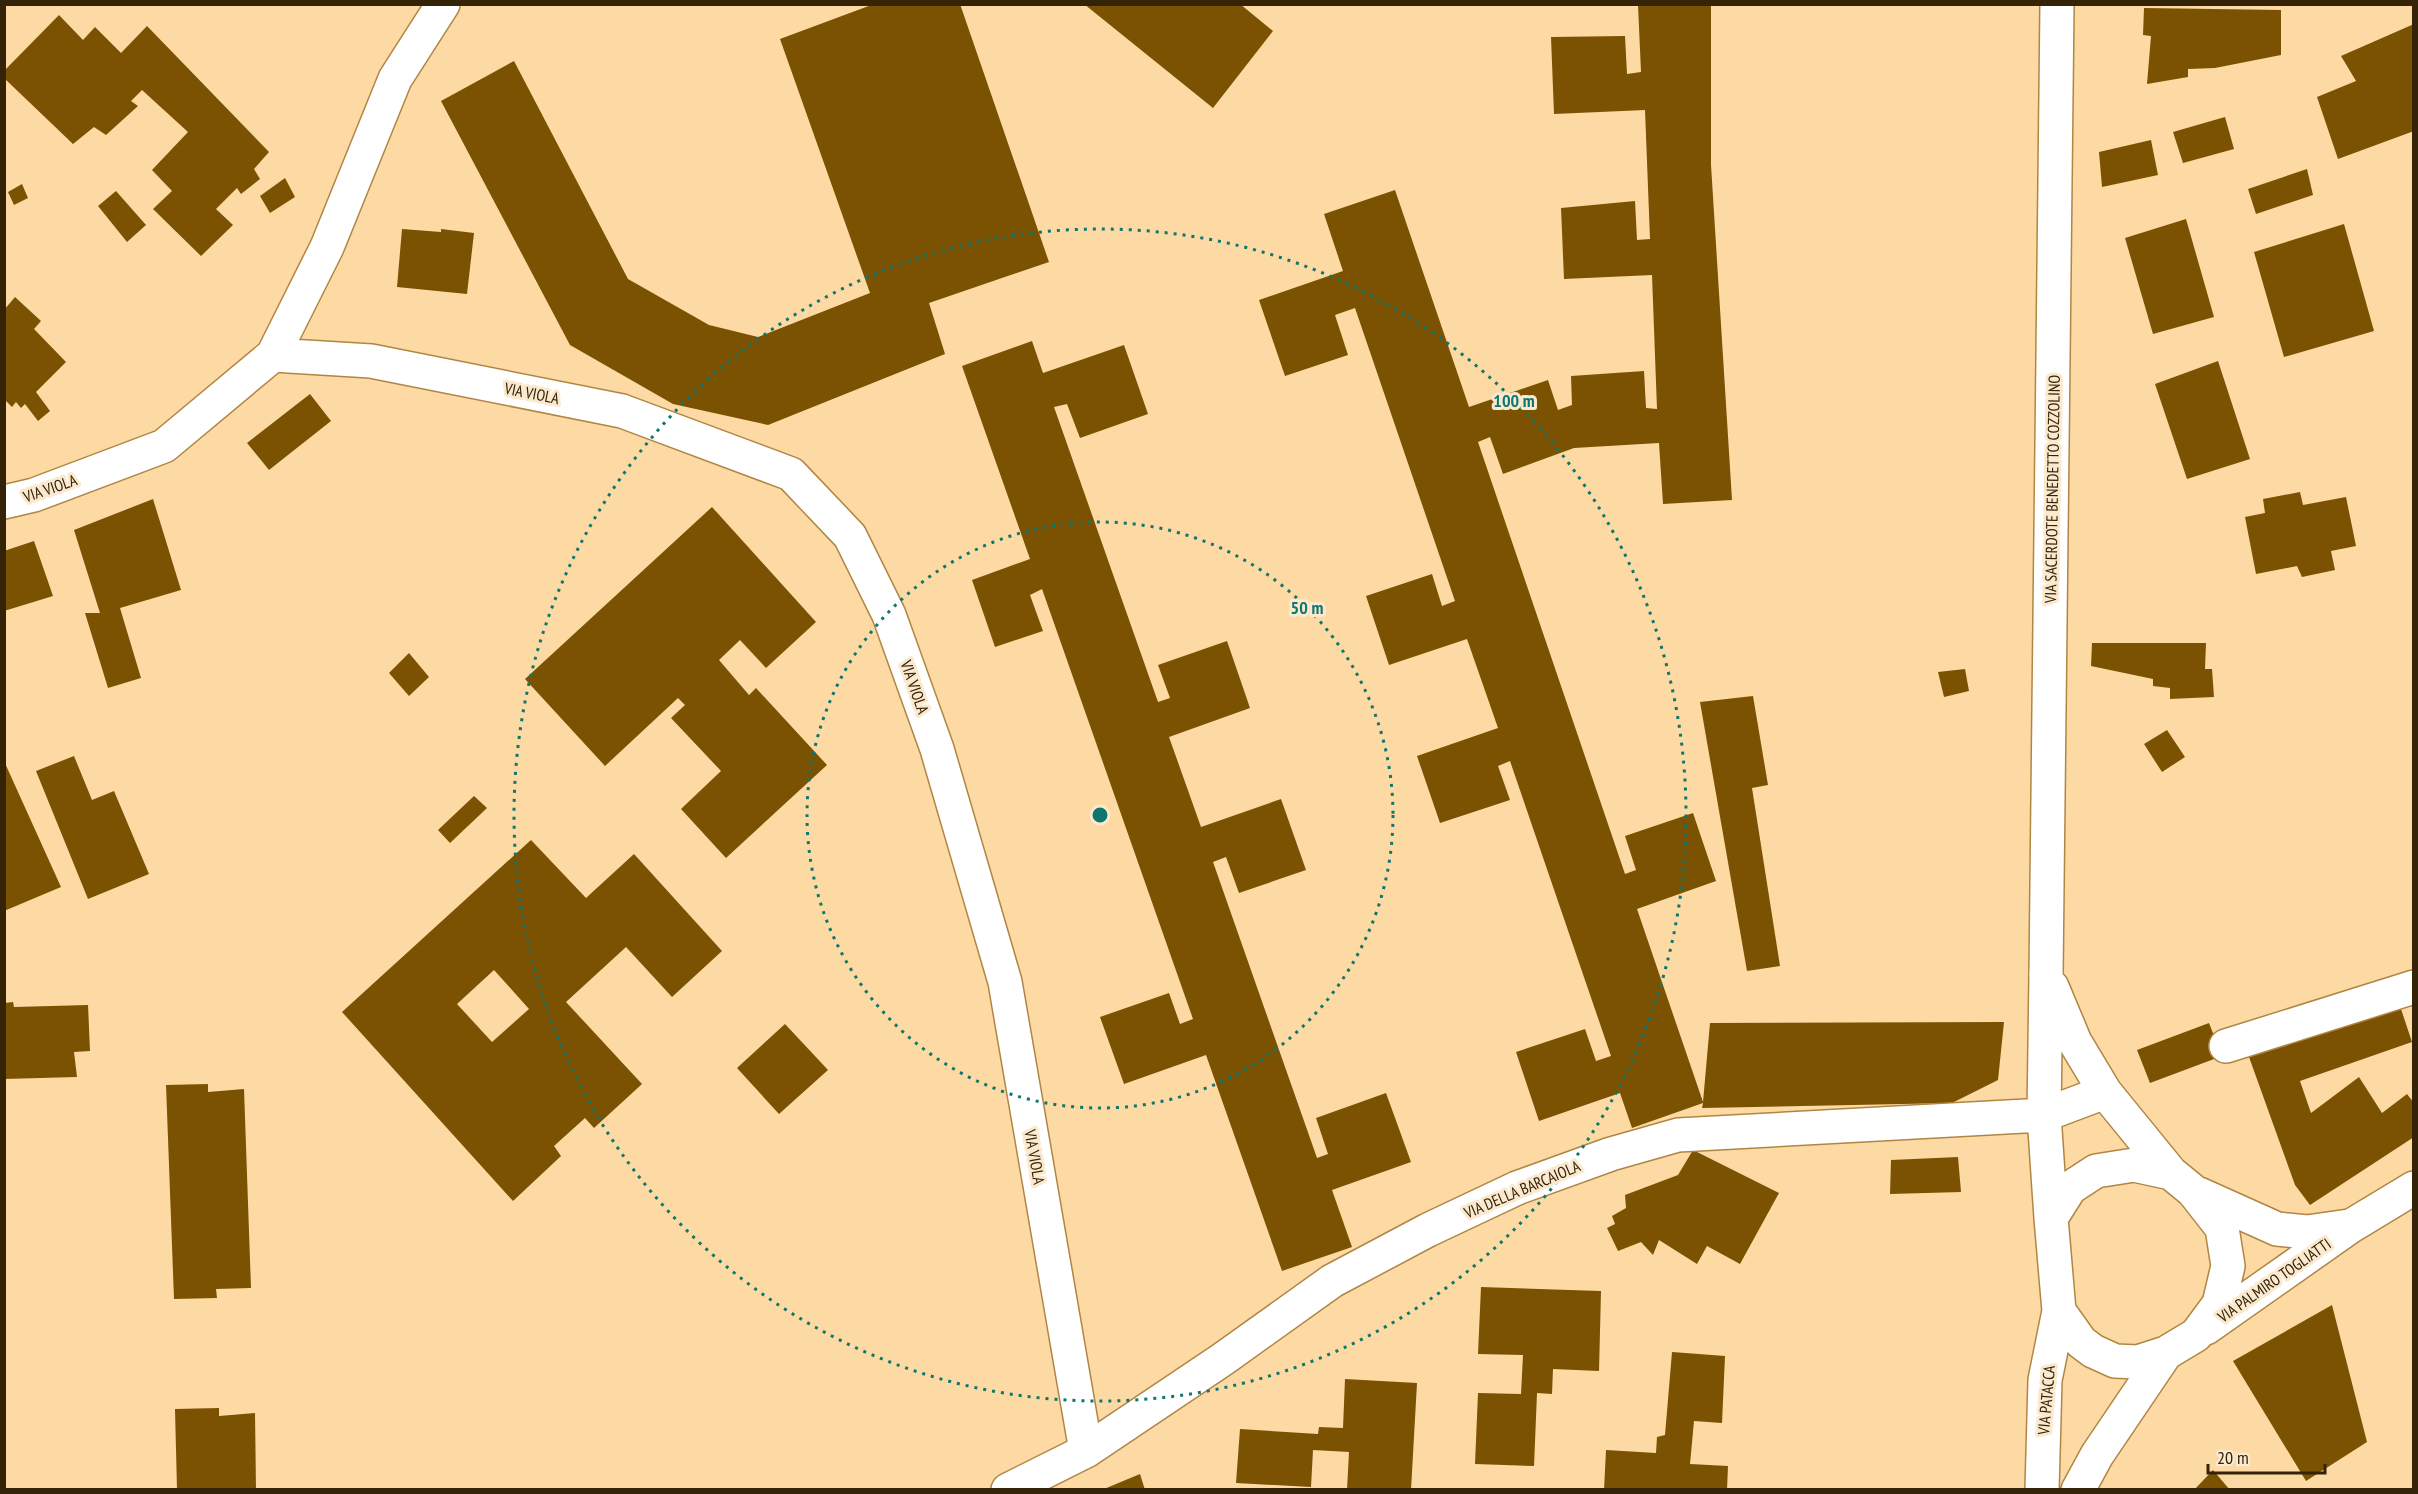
<svg xmlns="http://www.w3.org/2000/svg" width="2418" height="1494" font-family="'PT Sans Narrow',sans-serif">
<style>
.building{fill:#7a5202;fill-rule:evenodd}
.lines{fill:none;stroke-linecap:round;stroke-linejoin:round}
.minor-casing{stroke:#b08644;stroke-width:36}
.major-casing{stroke:#b08644;stroke-width:36}
.minor{stroke:#fff;stroke-width:33}
.major{stroke:#fff;stroke-width:33}
.ring{fill:none;stroke:#0f766e;stroke-width:3;stroke-dasharray:3 6}
.labels{text-anchor:middle;stroke-width:6;stroke-linejoin:round;paint-order:stroke}
.street-label{font-size:16px;fill:#342306;stroke:#fbe9cf}
.centre{fill:#0f766e;stroke:#fbe9cf;stroke-width:3}
.ring-label{font-size:18px;text-anchor:middle;font-weight:bold;fill:#0f766e;stroke:#fbe9cf;stroke-width:6;stroke-linejoin:round;paint-order:stroke}
</style>
<rect width="100%" height="100%" fill="#fdd9a4"/>
<!-- building -->
<path class="building" d="M 874,4 L 960,4 L 1049,262 L 929,303 L 945,354 L 768,425 L 673,404 L 570,345 L 441,101 L 514,61 L 628,279 L 709,325 L 758,337 L 870,293 L 780,39 Z
M 1084,4 L 1240,4 L 1273,31 L 1213,108 Z
M 1711,4 L 1711,165 L 1732,500 L 1663,504 L 1659,443 L 1574,448 L 1503,474 L 1490,437 L 1478,442 L 1625,874 L 1636,870 L 1625,836 L 1693,813 L 1716,881 L 1637,909 L 1703,1102 L 1710,1023 L 2004,1022 L 1998,1080 L 1952,1103 L 1702,1108 L 1703,1103 L 1632,1128 L 1620,1093 L 1539,1121 L 1516,1052 L 1585,1029 L 1596,1061 L 1611,1056 L 1510,761 L 1498,766 L 1510,800 L 1440,823 L 1417,756 L 1498,728 L 1467,639 L 1389,665 L 1366,596 L 1432,574 L 1442,606 L 1455,601 L 1355,308 L 1335,315 L 1348,355 L 1285,376 L 1259,300 L 1343,271 L 1324,214 L 1395,190 L 1469,407 L 1548,380 L 1558,410 L 1572,405 L 1571,376 L 1644,371 L 1646,408 L 1657,409 L 1652,275 L 1564,279 L 1561,208 L 1635,201 L 1637,240 L 1650,239 L 1645,110 L 1554,114 L 1551,37 L 1625,36 L 1627,74 L 1641,72 L 1638,5 Z
M 2144,8 L 2281,10 L 2281,55 L 2215,68 L 2188,69 L 2188,77 L 2147,84 L 2151,36 L 2143,35 Z
M 59,15 L 83,40 L 95,27 L 121,53 L 147,26 L 269,152 L 254,169 L 260,179 L 241,194 L 237,188 L 216,209 L 233,225 L 201,256 L 153,209 L 172,191 L 152,170 L 188,132 L 142,90 L 131,101 L 138,106 L 106,135 L 94,127 L 73,144 L 4,78 L 4,71 Z
M 2414,24 L 2414,131 L 2338,159 L 2317,97 L 2356,81 L 2341,56 Z
M 2225,117 L 2234,149 L 2183,163 L 2173,132 Z
M 2151,140 L 2158,175 L 2102,187 L 2099,152 Z
M 2307,169 L 2313,195 L 2256,214 L 2248,189 Z
M 285,178 L 295,197 L 270,213 L 260,196 Z
M 22,184 L 28,198 L 14,205 L 8,192 Z
M 116,191 L 146,225 L 127,242 L 98,206 Z
M 2186,219 L 2214,317 L 2153,334 L 2125,238 Z
M 2344,224 L 2374,331 L 2284,357 L 2254,252 Z
M 402,229 L 441,232 L 441,229 L 474,233 L 467,294 L 397,287 Z
M 15,297 L 41,321 L 34,329 L 66,362 L 36,392 L 50,411 L 38,421 L 25,404 L 21,408 L 16,402 L 12,407 L 4,399 L 4,310 Z
M 1032,341 L 1043,373 L 1124,345 L 1148,414 L 1080,438 L 1067,404 L 1054,407 L 1158,702 L 1170,698 L 1158,665 L 1227,641 L 1250,708 L 1169,737 L 1201,827 L 1281,799 L 1306,870 L 1239,893 L 1226,857 L 1213,862 L 1317,1158 L 1328,1154 L 1316,1118 L 1386,1093 L 1411,1162 L 1332,1190 L 1352,1247 L 1282,1271 L 1206,1055 L 1124,1084 L 1100,1017 L 1169,993 L 1180,1024 L 1193,1019 L 1042,589 L 1030,595 L 1043,631 L 995,647 L 972,580 L 1030,559 L 962,366 Z
M 2218,361 L 2250,459 L 2187,479 L 2155,384 Z
M 310,394 L 331,421 L 269,470 L 247,443 Z
M 2300,492 L 2303,505 L 2346,497 L 2356,546 L 2331,551 L 2335,570 L 2302,577 L 2297,566 L 2256,574 L 2245,517 L 2265,513 L 2263,499 Z
M 153,499 L 181,590 L 120,608 L 141,678 L 108,688 L 85,613 L 100,613 L 74,530 Z
M 712,507 L 816,622 L 766,668 L 740,640 L 719,660 L 749,695 L 756,688 L 827,765 L 726,858 L 681,809 L 721,771 L 671,718 L 685,705 L 678,698 L 605,766 L 525,679 Z
M 34,541 L 53,596 L 4,611 L 4,551 Z
M 2092,643 L 2206,643 L 2205,669 L 2212,669 L 2214,697 L 2170,699 L 2170,688 L 2153,686 L 2153,679 L 2091,666 Z
M 409,653 L 429,677 L 409,696 L 389,673 Z
M 1965,669 L 1969,691 L 1944,697 L 1938,672 Z
M 1753,696 L 1768,785 L 1752,788 L 1780,966 L 1747,971 L 1700,702 Z
M 2167,730 L 2185,757 L 2162,772 L 2144,744 Z
M 74,756 L 92,800 L 114,791 L 149,874 L 88,899 L 36,771 Z
M 4,761 L 61,887 L 4,911 Z
M 474,796 L 487,808 L 450,843 L 438,830 Z
M 531,840 L 586,898 L 634,854 L 722,951 L 672,997 L 626,947 L 566,1002 L 642,1084 L 594,1128 L 585,1118 L 554,1146 L 561,1156 L 513,1201 L 342,1012 ZM 494,970 L 529,1009 L 492,1042 L 457,1004 Z
M 2398,1000 L 2412,1042 L 2300,1081 L 2311,1113 L 2359,1077 L 2382,1113 L 2407,1094 L 2414,1103 L 2414,1137 L 2310,1205 L 2295,1185 L 2249,1057 Z
M 13,1002 L 14,1007 L 88,1005 L 90,1051 L 74,1052 L 77,1077 L 4,1079 L 4,1003 Z
M 2209,1023 L 2222,1056 L 2150,1083 L 2137,1050 Z
M 785,1024 L 828,1070 L 779,1114 L 737,1068 Z
M 208,1084 L 208,1092 L 244,1089 L 251,1288 L 216,1289 L 217,1298 L 174,1299 L 166,1085 Z
M 1693,1150 L 1779,1193 L 1740,1264 L 1707,1246 L 1697,1264 L 1659,1240 L 1653,1255 L 1641,1242 L 1618,1251 L 1607,1228 L 1615,1224 L 1612,1216 L 1626,1208 L 1625,1195 L 1678,1175 Z
M 1958,1157 L 1961,1192 L 1890,1194 L 1891,1160 Z
M 1481,1287 L 1601,1291 L 1599,1371 L 1553,1369 L 1552,1394 L 1537,1393 L 1534,1466 L 1475,1464 L 1478,1393 L 1521,1394 L 1523,1355 L 1478,1354 Z
M 2332,1305 L 2367,1442 L 2306,1481 L 2233,1361 Z
M 1672,1352 L 1725,1356 L 1722,1423 L 1694,1421 L 1690,1464 L 1728,1466 L 1727,1490 L 1604,1490 L 1606,1450 L 1656,1453 L 1657,1437 L 1665,1435 Z
M 1345,1379 L 1417,1383 L 1411,1490 L 1347,1490 L 1349,1452 L 1313,1450 L 1311,1487 L 1236,1483 L 1240,1429 L 1318,1434 L 1319,1427 L 1343,1428 Z
M 219,1408 L 219,1416 L 255,1413 L 256,1490 L 177,1490 L 175,1409 Z
M 2213,1470 L 2230,1490 L 2194,1490 Z
M 1140,1474 L 1145,1490 L 1104,1490 L 1104,1489 Z"/>
<g class="lines">
<!-- minor casing -->
<g class="minor-casing">
<path id="minor" d="M 273,355 L 371,361 L 622,411 L 791,474 L 850,536 L 889,615 L 937,749 L 1005,982 L 1086,1451
M 4,502 L 34,495 L 164,446 L 273,355 L 327,247 L 395,79 L 443,4
M 2046,974 L 2044,1115 L 2051,1218 L 2059,1311 L 2081,1342 L 2093,1351 L 2115,1361 L 2138,1362 L 2166,1353 L 2196,1335 L 2219,1304 L 2228,1266 L 2222,1228 L 2193,1191 L 2171,1173 L 2134,1165 L 2096,1171 L 2070,1188 L 2051,1218
M 2052,987 L 2075,1042 L 2105,1092 L 2171,1173
M 2226,1046 L 2414,987
M 2199,1194 L 2277,1229 L 2307,1232 L 2349,1226
M 2206,1328 L 2351,1226 L 2414,1188
M 1008,1490 L 1086,1451 L 1223,1359 L 1332,1281 L 1428,1230 L 1517,1188 L 1611,1154 L 1678,1135 L 2044,1115 L 2105,1092
M 2042,1490 L 2045,1380 L 2059,1311
M 2078,1490 L 2097,1455 L 2166,1353"/>
</g>
<!-- major casing -->
<g class="major-casing">
<path id="major" d="M 2046,974 L 2057,4"/>
</g>
<!-- minor -->
<use href="#minor" class="minor"/>
<!-- major -->
<use href="#major" class="major"/>
</g>
<!-- distance rings -->
<g class="ring">
<circle cx="1100" cy="815" r="293"/>
<circle cx="1100" cy="815" r="586"/>
</g>
<g class="labels">
<!-- street labels -->
<g class="street-label">
<text transform="translate(532 393) rotate(11)" y="6">VIA VIOLA</text>
<text transform="translate(50 488) rotate(-19)" y="6">VIA VIOLA</text>
<text transform="translate(2052 489) rotate(-89)" y="6">VIA SACERDOTE BENEDETTO COZZOLINO</text>
<text transform="translate(915 687) rotate(71)" y="6">VIA VIOLA</text>
<text transform="translate(1035 1157) rotate(80)" y="6">VIA VIOLA</text>
<text transform="translate(1522 1189) rotate(-23)" y="6">VIA DELLA BARCAIOLA</text>
<text transform="translate(2274 1280) rotate(-35)" y="6">VIA PALMIRO TOGLIATTI</text>
<text transform="translate(2046 1400) rotate(-85)" y="6">VIA PATACCA</text>
</g>
</g>
<circle cx="1100" cy="815" r="9" class="centre"/>
<g class="ring-label">
<text x="1514" y="407">100 m</text>
<text x="1307" y="614">50 m</text>
</g>
<!-- border -->
<rect width="2418" height="1494" fill="none" stroke="#342306" stroke-width="12"/>
<!-- scale -->
<path d="M2208 1464v9h117v-9" fill="none" stroke="#342306" stroke-width="3"/>
<text x="2217" y="1464" font-size="18" fill="#342306" stroke="#fbe9cf" stroke-width="4.5" paint-order="stroke">20 m</text>
</svg>
